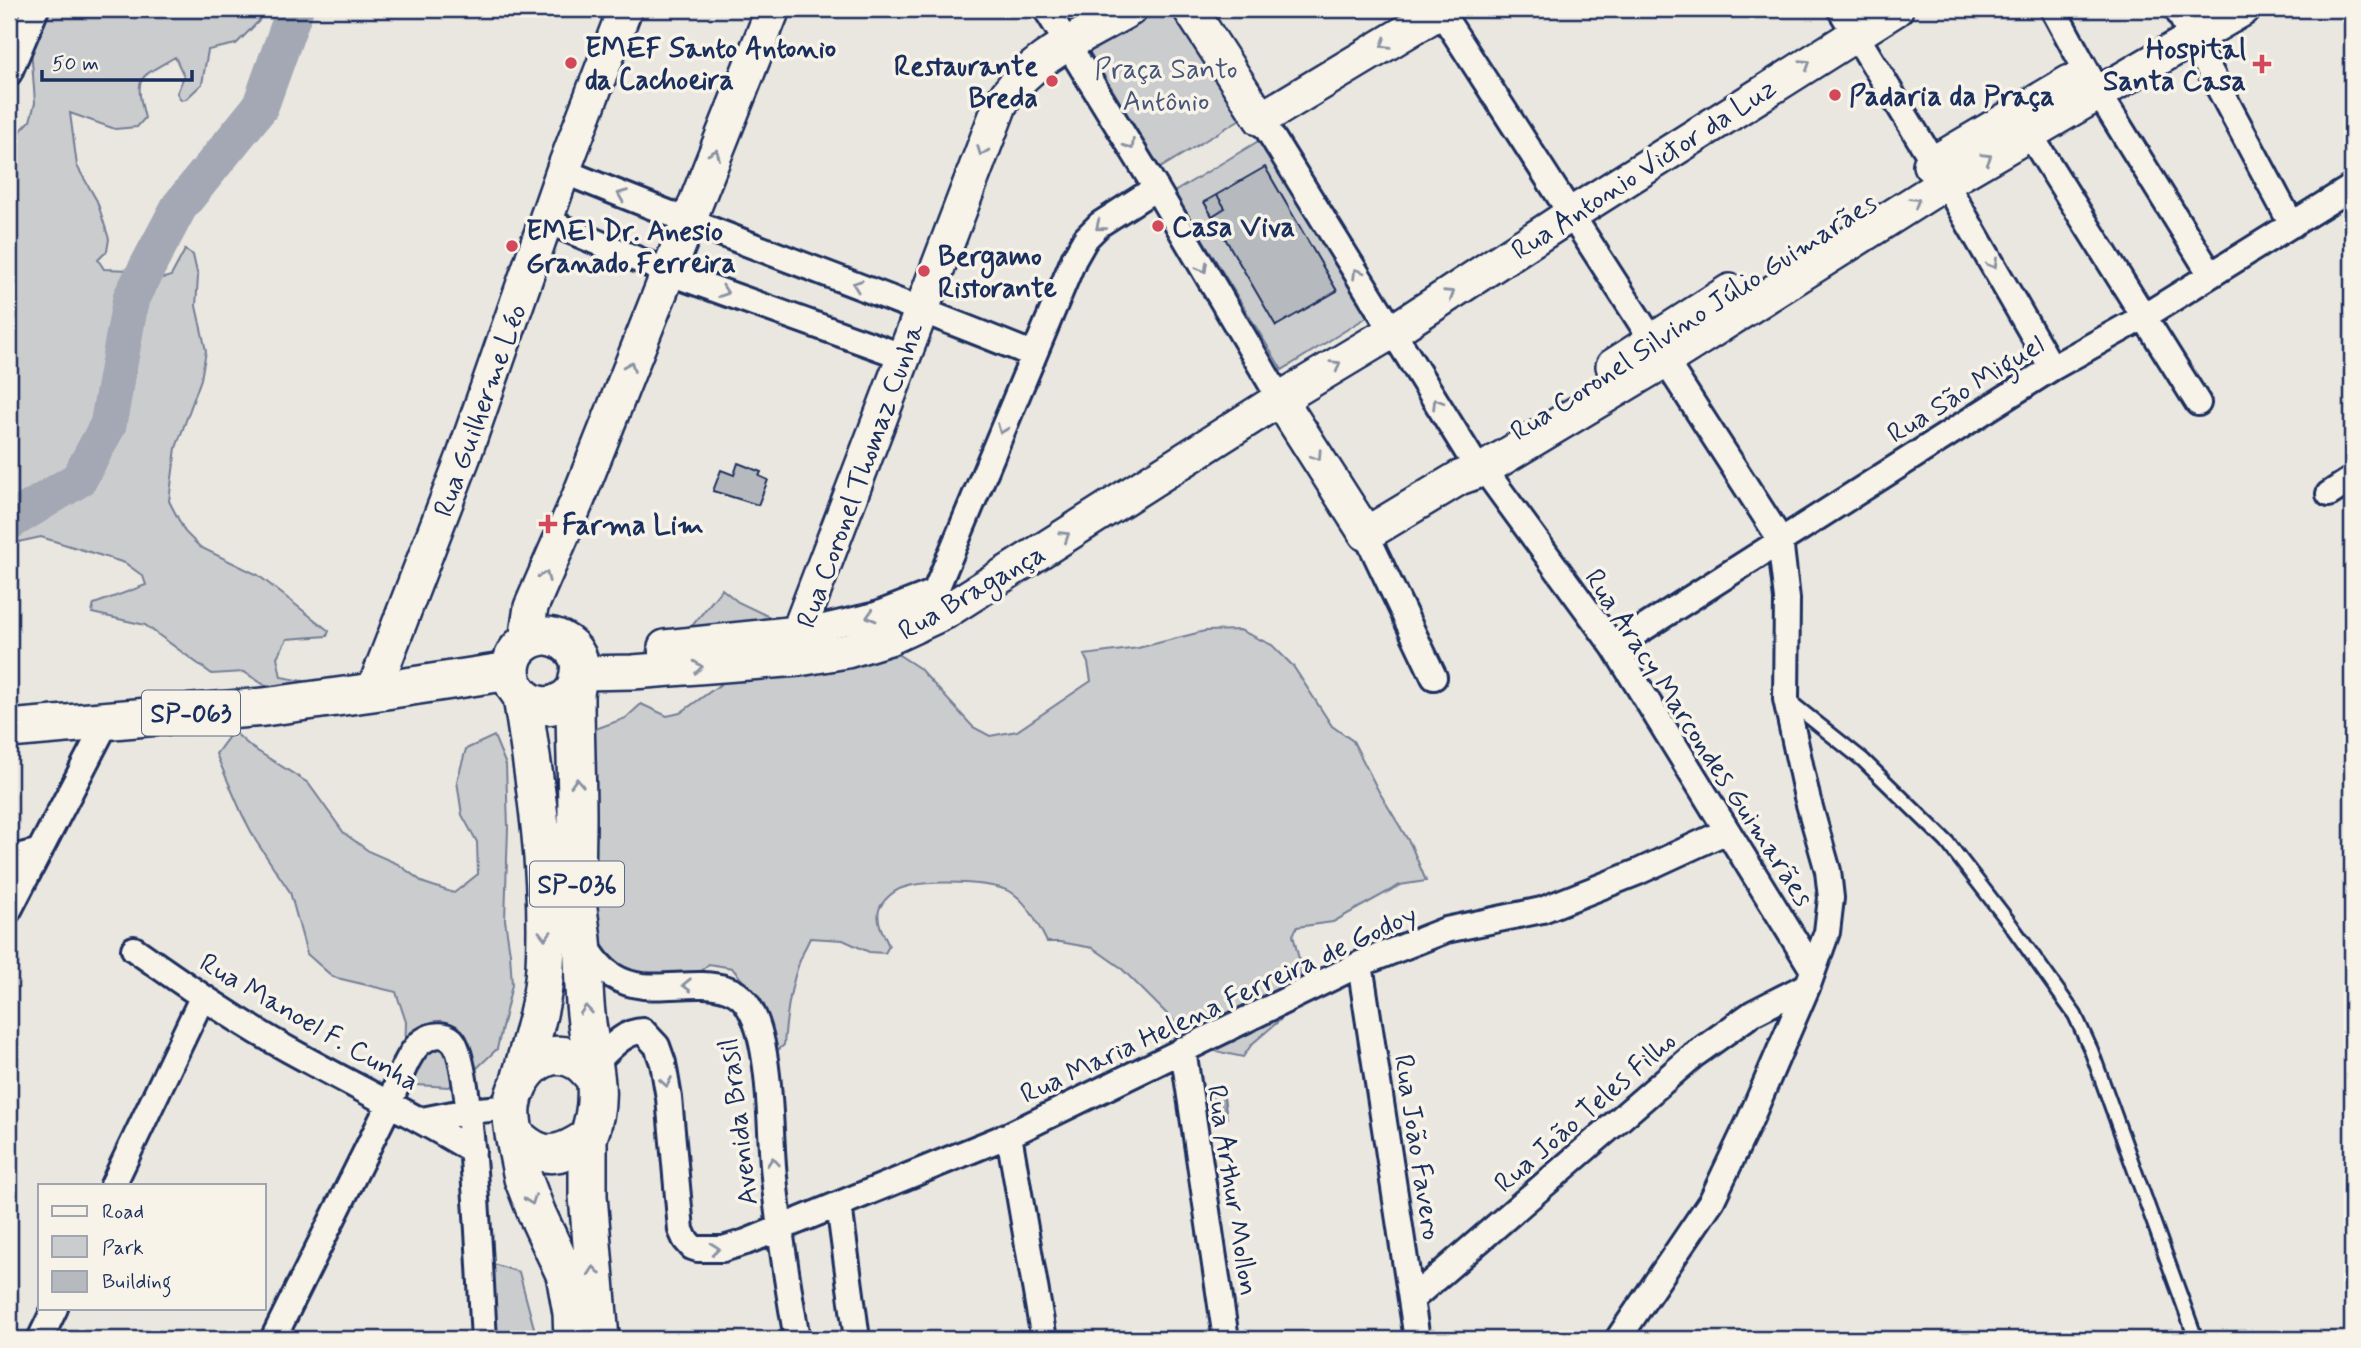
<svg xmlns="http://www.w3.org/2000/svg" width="2361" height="1348" font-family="Mynerve,sans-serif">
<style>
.green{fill:#cbcccd;stroke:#737e96;stroke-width:2}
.water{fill:#a3a8b4;stroke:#6d7892;stroke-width:2}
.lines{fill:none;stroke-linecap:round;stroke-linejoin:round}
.river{stroke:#a3a8b4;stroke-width:37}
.building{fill:#b6babf;stroke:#1b2f5e;stroke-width:2}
.lane-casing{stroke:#1b2f5e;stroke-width:18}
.street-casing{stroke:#1b2f5e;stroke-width:30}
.secondary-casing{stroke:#1b2f5e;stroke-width:38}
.primary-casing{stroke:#1b2f5e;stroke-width:42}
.lane{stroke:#f7f3e8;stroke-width:12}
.street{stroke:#f7f3e8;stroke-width:24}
.secondary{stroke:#f7f3e8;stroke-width:33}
.primary{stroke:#f7f3e8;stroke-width:37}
.oneway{stroke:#8991a3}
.poi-dot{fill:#d1495b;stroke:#f7f3e8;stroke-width:2.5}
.labels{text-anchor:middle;stroke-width:7;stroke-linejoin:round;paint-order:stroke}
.shield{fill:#f7f3e8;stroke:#5d6a87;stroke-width:2}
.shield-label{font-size:26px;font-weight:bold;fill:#1b2f5e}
.poi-label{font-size:28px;font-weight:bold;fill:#1b2f5e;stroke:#f7f3e8;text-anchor:start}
.park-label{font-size:28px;fill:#47567a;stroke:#f7f3e8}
.street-label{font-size:28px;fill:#1b2f5e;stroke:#f7f3e8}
</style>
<rect width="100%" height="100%" fill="#eae7e0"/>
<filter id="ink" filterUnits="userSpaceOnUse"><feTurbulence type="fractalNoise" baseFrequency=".0143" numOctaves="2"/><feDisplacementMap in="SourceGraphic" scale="14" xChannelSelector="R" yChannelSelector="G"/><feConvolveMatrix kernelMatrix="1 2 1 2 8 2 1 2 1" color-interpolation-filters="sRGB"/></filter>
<g filter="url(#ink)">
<!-- green -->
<path class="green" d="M 45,9 L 260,9 L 261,11 L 259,21 L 236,44 L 208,50 L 202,84 L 186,99 L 181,100 L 177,93 L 184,76 L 175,57 C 138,79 134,75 145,118 L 137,127 L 115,129 L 70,113 L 77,166 L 97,201 L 109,239 L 107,251 L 98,260 L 104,269 L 132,270 L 164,278 L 171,276 L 185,250 L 193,255 L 198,277 L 196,306 L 206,351 L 201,379 L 176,448 L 169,501 L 185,532 L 200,547 L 258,575 L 329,631 L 327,636 L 287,639 L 277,657 L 281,677 L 320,684 L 288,700 L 244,672 L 212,674 L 145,625 L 92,613 L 94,604 L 146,585 L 143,576 L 125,563 L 41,537 L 9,544 L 9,143 L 30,121 L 35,103 L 31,47 Z
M 1158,9 L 1176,9 L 1242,118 L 1160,168 L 1089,51 Z
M 1260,140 L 1367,317 L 1282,370 L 1174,192 Z
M 722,589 L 738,602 L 772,618 L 782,658 L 790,665 L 899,655 L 919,668 L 973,727 L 990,736 L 1017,731 L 1091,681 L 1088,663 L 1084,655 L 1138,648 L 1205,631 L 1240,630 L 1272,645 L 1293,666 L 1332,726 L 1353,741 L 1378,790 L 1411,845 L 1426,881 L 1400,885 L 1333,922 L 1297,927 L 1293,935 L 1301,967 L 1301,1002 L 1252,1044 L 1243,1057 L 1210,1050 L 1184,1031 L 1120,967 L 1093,948 L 1060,942 L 1047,942 C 1038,925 1030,906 1014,894 C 994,880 925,880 902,888 C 893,891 882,901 879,910 C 876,922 884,935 889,946 L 885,953 L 869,952 L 843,940 L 810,938 C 792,972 787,1007 784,1045 L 778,1050 L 769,1044 L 743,981 L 732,968 L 709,964 L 693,977 L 682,980 L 612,969 L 590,943 L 590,731 L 626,718 L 641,704 L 667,716 L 680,713 L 742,669 L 646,651 L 649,645 L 692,626 Z
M 233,731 L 251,747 L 308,783 L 344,833 L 370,852 L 398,864 L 424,883 L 454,893 L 478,874 L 477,842 L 462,815 L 457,781 L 466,749 L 494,736 L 506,765 L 508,828 L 505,920 L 510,953 L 512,985 L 497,1049 L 475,1070 L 449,1087 L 417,1085 L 405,1056 L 406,1022 L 396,992 L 333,977 L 307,954 L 290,892 L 256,841 L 242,814 L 216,754 Z
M 490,1263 L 519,1272 L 537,1339 L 479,1339 Z"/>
<!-- water -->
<path class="water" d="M 1222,1084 L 1227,1118 L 1212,1121 L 1207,1087 Z"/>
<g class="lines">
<!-- river -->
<path class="river" d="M 9,522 L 79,479 L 108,425 L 131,298 L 179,207 L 260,107 L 295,9"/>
</g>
<!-- building -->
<path class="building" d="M 1265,167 L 1337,291 L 1276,326 L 1204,202 Z
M 1217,195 L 1225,208 L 1212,216 L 1204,202 Z
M 738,463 L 761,472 L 759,476 L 768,480 L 758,505 L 713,491 L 721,470 L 734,475 Z"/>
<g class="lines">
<!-- lane casing -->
<g class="lane-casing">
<path id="lane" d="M 1789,701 L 1863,760 L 1947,842 L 2008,921 L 2075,1015 L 2091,1050 L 2196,1339"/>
</g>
<!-- street casing -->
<g class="street-casing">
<path id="street" d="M 1046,9 L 1156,188 L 1280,399
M 1439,9 L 1780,539 L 1787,599 L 1786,699 L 1807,797 L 1828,871 L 1831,898 L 1827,932 L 1808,985 L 1750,1120 L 1712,1200 L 1618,1339
M 1840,9 L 1934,163 L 2052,368
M 2053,9 L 2098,92 L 2211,275
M 2177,9 L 2292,225
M 9,73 L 36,9
M 1261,119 L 1473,461 L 1484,469 L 1614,647 L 1813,970
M 2029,133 L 2198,403
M 563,171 C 719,235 877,291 1032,354
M 547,221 L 667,272 L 905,357
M 2329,494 L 2352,479
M 1366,534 L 1434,677
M 945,612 L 935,592 L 1074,259 L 1086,238 L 1100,224 L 1156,188
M 798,633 L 876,615 L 935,592
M 1614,647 L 2052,368 L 2145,316 L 2352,187
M 9,859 L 40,851
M 9,910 L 107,721
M 582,940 C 591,953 599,968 613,976 C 647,998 691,977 727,989 C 742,994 749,1005 755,1019 C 770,1057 770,1124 773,1166 C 778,1224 787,1281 797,1339
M 134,949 C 188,987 242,1025 300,1056 C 358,1088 416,1116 473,1151
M 1360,964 L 1417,1339
M 1183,1049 L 1226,1339
M 595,1063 C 608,1051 623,1031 643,1031 L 657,1046 L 663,1063 L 669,1098 L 681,1230 L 685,1239 L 692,1247 L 698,1249 L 723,1249 L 746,1242 L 1009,1135 L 1360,964 L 1446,930 L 1542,910 L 1638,872 L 1727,831
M 422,1120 L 468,1111 L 512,1107
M 1009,1135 L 1044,1339
M 113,1185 L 202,998
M 839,1205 L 857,1339
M 1412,1299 L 1694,1055 L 1753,1013 L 1808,985
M 40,1339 L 55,1308
M 273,1339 C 311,1263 348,1187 386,1111 C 395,1092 404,1059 419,1044 C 428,1036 442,1031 452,1040 C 473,1059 481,1297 484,1339"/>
</g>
<!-- secondary casing -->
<g class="secondary-casing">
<path id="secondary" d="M 1190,9 L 1261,119 L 1444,9
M 1930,165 L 2070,82
M 1613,366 L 1730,291
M 1280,399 L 1366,534 L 1459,478 L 1484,469 L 1664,361 L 1945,183 L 2243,9
M 526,641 L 531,607 L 578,499 L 773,9
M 665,647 L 798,633
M 799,659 L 798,633 L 1000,105 C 1027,59 1085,35 1130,9
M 581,673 L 633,672 L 799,659 L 847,651 L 889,638 L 945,612 L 1280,399 L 1393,331 L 1570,215 L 1896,9
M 373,692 L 463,458 L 563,171 L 625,9"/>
</g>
<!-- primary casing -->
<g class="primary-casing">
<path id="primary" d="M 575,689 C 572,693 568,698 564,700 C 535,719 501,687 514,656 C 518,647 528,639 538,637 C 553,633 570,642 577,656 C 584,670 575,682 575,697 C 575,737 577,778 577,818 C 577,848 575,879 578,908 C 579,919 581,929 582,940 C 584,964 583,989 586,1014 C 590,1060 606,1091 588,1138 C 558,1158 541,1161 514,1134 C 513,1126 511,1116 512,1107 C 515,1076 546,1040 579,1062 C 585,1066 590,1073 595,1078
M 9,729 L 264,707 L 373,692 L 510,671
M 520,1081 C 530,1044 543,1006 545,967 C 550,877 536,786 522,697
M 514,1134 L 523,1178 L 537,1214 L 565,1274 L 572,1313 L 573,1339
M 588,1138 L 588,1196 L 600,1339"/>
</g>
<!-- lane -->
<use href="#lane" class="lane"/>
<!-- street -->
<use href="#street" class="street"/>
<!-- secondary -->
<use href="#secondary" class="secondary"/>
<!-- primary -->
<use href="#primary" class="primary"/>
</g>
<!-- one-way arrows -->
<defs><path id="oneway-chevron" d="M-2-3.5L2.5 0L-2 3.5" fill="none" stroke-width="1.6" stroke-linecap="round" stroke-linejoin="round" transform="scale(1.75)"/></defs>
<g class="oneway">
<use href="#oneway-chevron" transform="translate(1385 44) rotate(149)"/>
<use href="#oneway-chevron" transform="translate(1806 64) rotate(-33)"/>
<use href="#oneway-chevron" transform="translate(1130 145) rotate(58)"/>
<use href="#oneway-chevron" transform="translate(982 151) rotate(111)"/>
<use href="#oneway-chevron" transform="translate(715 154) rotate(-68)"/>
<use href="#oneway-chevron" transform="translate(1987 158) rotate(-31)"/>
<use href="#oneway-chevron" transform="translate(622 195) rotate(-158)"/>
<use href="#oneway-chevron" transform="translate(1915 202) rotate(-32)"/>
<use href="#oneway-chevron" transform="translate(1100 226) rotate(141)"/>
<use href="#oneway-chevron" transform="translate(1993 264) rotate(60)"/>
<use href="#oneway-chevron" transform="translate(1203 268) rotate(60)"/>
<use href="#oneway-chevron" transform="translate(1357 273) rotate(-122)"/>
<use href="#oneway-chevron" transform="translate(857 285) rotate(-160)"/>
<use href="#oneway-chevron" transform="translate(724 292) rotate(20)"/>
<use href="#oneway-chevron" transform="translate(1450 294) rotate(-33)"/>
<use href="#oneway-chevron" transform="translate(1336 365) rotate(-31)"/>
<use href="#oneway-chevron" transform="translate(630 366) rotate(-68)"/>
<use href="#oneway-chevron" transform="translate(1437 403) rotate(-122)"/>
<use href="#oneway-chevron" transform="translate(1002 429) rotate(112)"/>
<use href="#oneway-chevron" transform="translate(1317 456) rotate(57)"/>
<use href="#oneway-chevron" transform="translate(1065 536) rotate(-33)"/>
<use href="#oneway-chevron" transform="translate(545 576) rotate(-67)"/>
<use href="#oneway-chevron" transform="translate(871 616) rotate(164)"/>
<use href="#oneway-chevron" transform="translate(698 667) rotate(-5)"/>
<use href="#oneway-chevron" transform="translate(577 783) rotate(-92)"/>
<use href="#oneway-chevron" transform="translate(545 935) rotate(90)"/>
<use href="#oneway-chevron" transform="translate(687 985) rotate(179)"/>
<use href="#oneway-chevron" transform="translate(586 1010) rotate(-95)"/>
<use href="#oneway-chevron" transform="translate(666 1082) rotate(80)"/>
<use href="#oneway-chevron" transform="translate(773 1162) rotate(-95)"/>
<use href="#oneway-chevron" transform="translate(531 1200) rotate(70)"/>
<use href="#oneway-chevron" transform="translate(715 1249) rotate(-5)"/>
<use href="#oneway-chevron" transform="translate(594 1271) rotate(-95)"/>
</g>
</g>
<!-- markers -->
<g class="poi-dot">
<circle cx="571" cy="63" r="7"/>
<path d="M2258.5 53.5h7v7h7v7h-7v7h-7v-7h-7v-7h7z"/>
<circle cx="1052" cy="81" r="7"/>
<circle cx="1835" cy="95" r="7"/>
<circle cx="1158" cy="226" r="7"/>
<circle cx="512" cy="246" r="7"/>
<circle cx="924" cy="271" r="7"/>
<path d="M544.5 513.5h7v7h7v7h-7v7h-7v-7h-7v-7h7z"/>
</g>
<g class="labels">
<!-- shield labels -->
<g class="shield">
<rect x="142" y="690.5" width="98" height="45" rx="5"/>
<rect x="530" y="861.5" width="94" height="45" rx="5"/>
</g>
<g class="shield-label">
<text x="191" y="722">SP-063</text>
<text x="577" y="893">SP-036</text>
</g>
<!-- poi labels -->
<g class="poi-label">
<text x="585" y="57">EMEF Santo Antonio<tspan x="585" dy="32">da Cachoeira</tspan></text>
<text x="2246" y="58" text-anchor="end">Hospital<tspan x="2246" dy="32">Santa Casa</tspan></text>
<text x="1038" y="75" text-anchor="end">Restaurante<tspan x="1038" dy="32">Breda</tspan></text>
<text x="1849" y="105">Padaria da Praça</text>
<text x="1172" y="236">Casa Viva</text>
<text x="526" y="240">EMEI Dr. Anesio<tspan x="526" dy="32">Granado Ferreira</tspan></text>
<text x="938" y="265">Bergamo<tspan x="938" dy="32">Ristorante</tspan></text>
<text x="562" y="534">Farma Lim</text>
</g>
<!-- park labels -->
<g class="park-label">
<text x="1166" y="78">Praça Santo<tspan x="1166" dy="32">Antônio</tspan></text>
</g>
<!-- street labels -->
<g class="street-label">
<text transform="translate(1643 168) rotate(-33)" y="10">Rua Antonio Victor da Luz</text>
<text transform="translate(1693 316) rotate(-33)" y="10">Rua Coronel Silvino Júlio Guimarães</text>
<text transform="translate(1965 388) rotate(-32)" y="10">Rua São Miguel</text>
<text transform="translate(479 410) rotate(-70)" y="10">Rua Guilherme Léo</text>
<text transform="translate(859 475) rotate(-70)" y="10">Rua Coronel Thomaz Cunha</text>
<text transform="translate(971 591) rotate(-30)" y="10">Rua Bragança</text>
<text transform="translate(1700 737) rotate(57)" y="10">Rua Aracy Marcondes Guimarães</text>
<text transform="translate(1218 1003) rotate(-25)" y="10">Rua Maria Helena Ferreira de Godoy</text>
<text transform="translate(310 1021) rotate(30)" y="10">Rua Manoel F. Cunha</text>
<text transform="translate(1584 1111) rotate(-41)" y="10">Rua João Teles Filho</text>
<text transform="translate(737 1122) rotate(-97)" y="10">Avenida Brasil</text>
<text transform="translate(1419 1147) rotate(81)" y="10">Rua João Favero</text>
<text transform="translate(1234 1190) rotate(81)" y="10">Rua Arthur Mollon</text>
</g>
</g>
<!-- margin -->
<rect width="2361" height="1348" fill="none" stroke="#f7f3e8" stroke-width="35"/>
<rect x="18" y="18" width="2326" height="1313" fill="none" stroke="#1b2f5e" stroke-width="2.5" filter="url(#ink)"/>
<!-- legend -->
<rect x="38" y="1184" width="228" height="126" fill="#f7f3e8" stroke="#9fa5b1" stroke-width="2"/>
<rect x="52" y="1206" width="35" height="10" fill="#f7f3e8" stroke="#9fa5b1" stroke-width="2"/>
<text x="102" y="1218" font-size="21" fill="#1b2f5e">Road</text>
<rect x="52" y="1236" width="35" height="21" fill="#cbcccd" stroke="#9fa5b1" stroke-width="2"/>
<text x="102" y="1254" font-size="21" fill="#1b2f5e">Park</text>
<rect x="52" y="1271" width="35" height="21" fill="#b6babf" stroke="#9fa5b1" stroke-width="2"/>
<text x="102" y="1288" font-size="21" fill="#1b2f5e">Building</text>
<!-- scale -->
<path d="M42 70v10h150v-10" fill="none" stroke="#1b2f5e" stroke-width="3.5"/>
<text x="52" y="70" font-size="21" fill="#1b2f5e" stroke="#f7f3e8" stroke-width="5" paint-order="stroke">50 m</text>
</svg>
